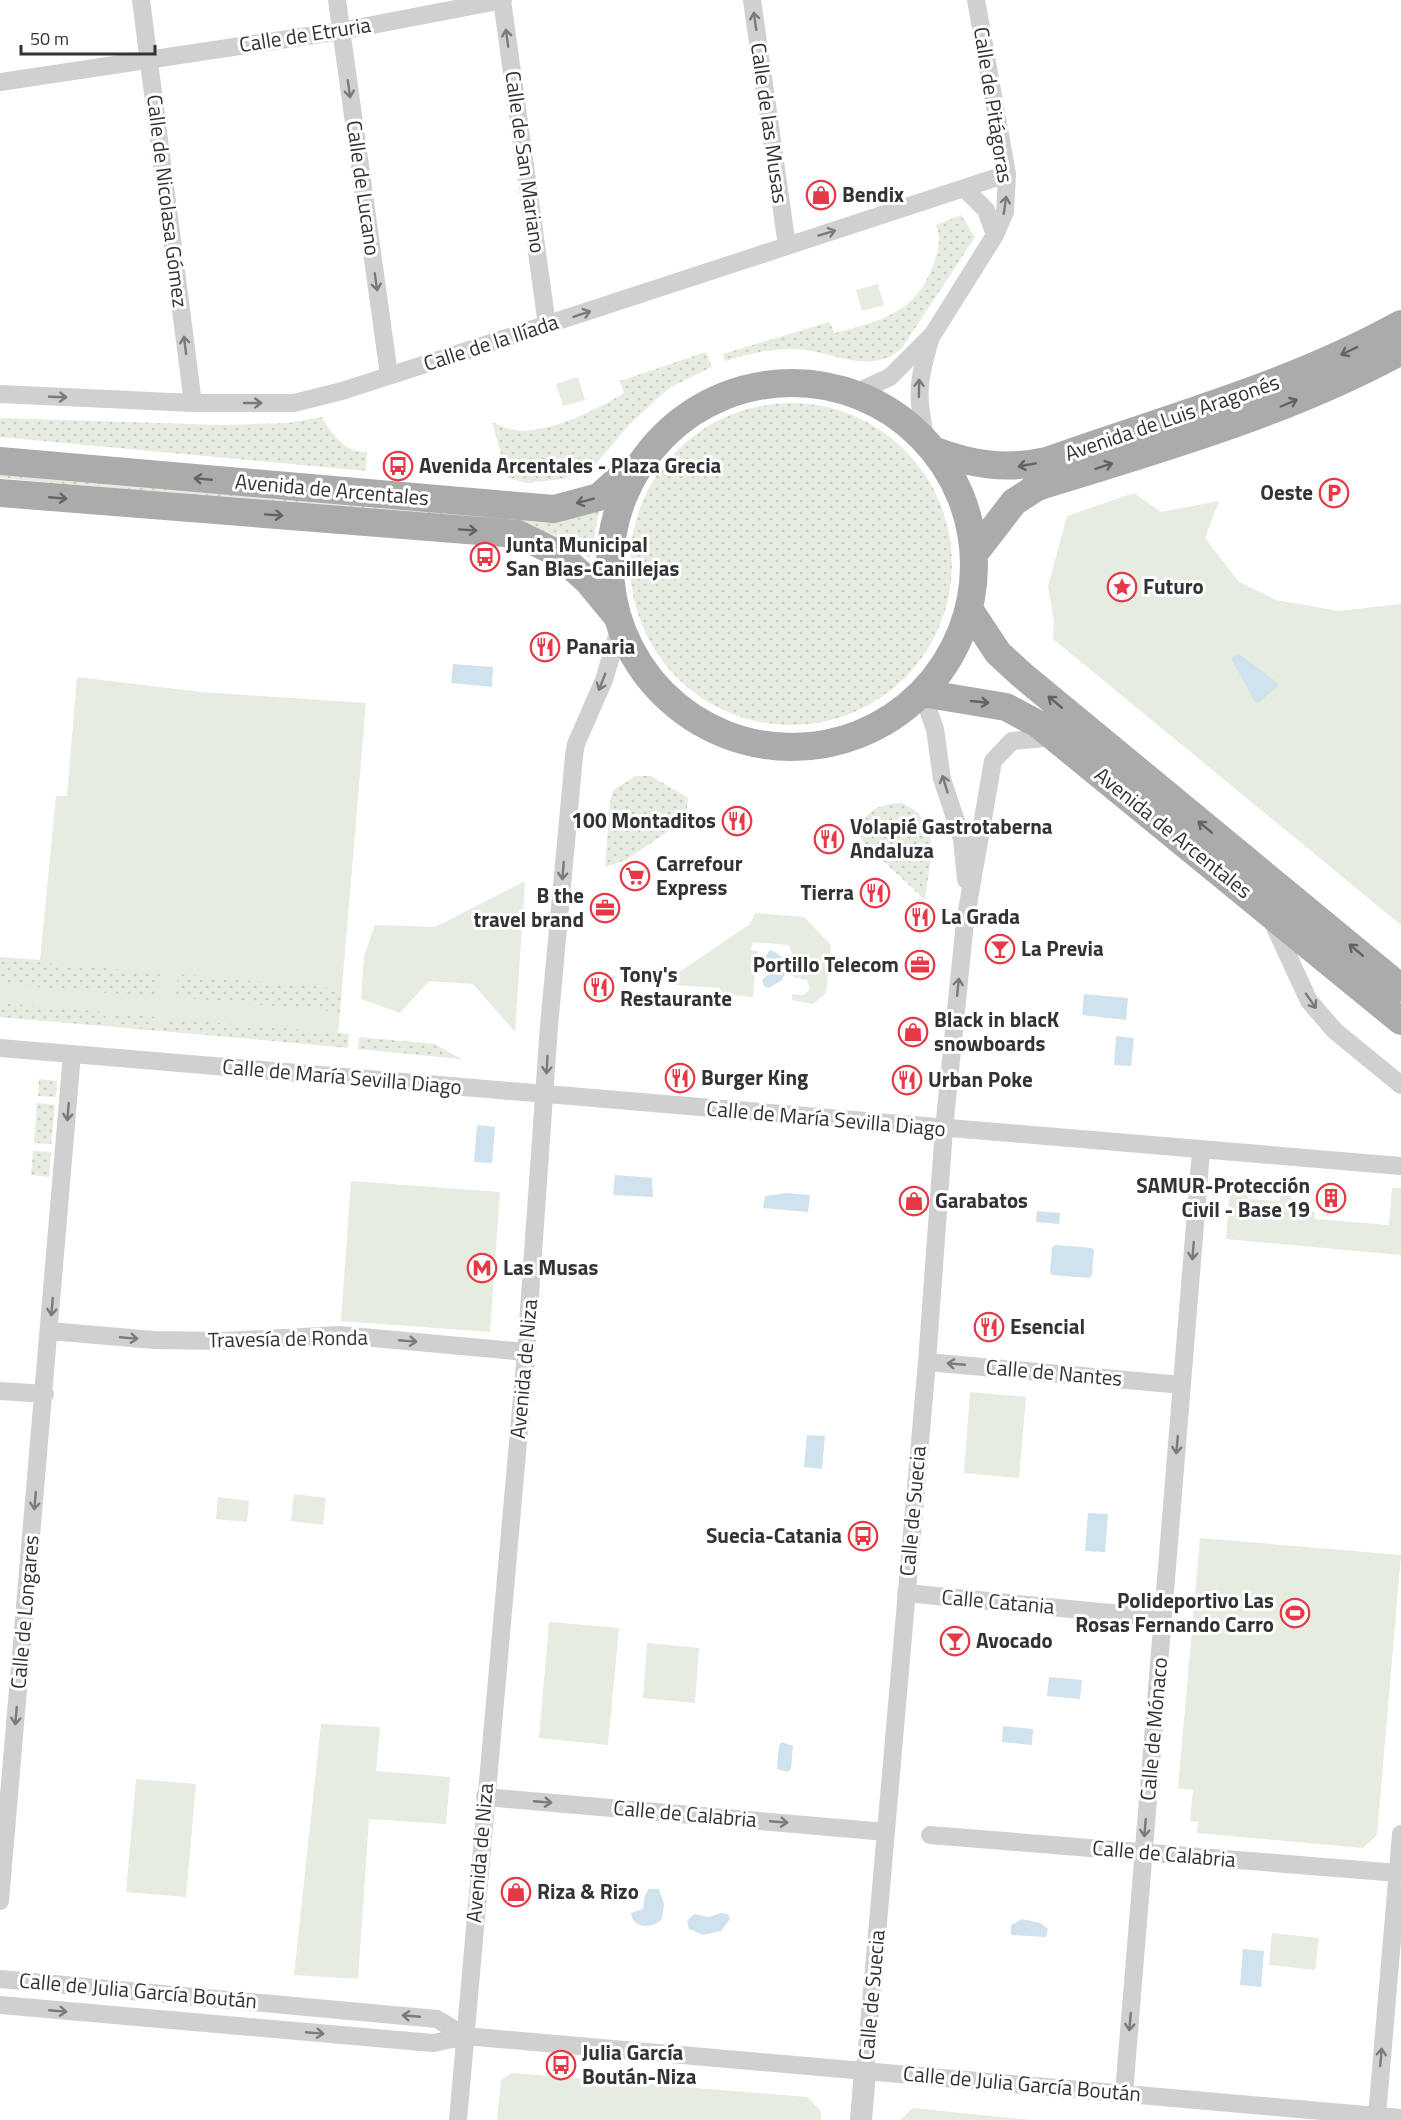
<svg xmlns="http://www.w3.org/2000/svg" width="1401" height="2120" font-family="'Titillium Web',sans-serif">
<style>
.green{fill:#e6ecdf}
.garden{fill:url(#garden-dots)}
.water{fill:#cfe2ee}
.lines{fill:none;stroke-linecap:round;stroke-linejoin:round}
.minor{stroke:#d0d0d0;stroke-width:18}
.tertiary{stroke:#d0d0d0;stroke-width:22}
.primary{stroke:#ababab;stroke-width:28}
.oneway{stroke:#7a7a7a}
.oneway2{stroke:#636363}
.labels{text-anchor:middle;stroke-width:6;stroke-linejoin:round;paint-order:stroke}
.street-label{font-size:21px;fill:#333;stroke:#fff}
.poi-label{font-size:21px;font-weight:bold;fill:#333;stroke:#fff;text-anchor:start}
</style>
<defs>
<pattern id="garden-dots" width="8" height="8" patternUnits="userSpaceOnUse" patternTransform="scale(1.5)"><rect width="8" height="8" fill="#e6ecdf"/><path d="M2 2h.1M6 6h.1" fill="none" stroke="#c6cbc0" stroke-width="1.8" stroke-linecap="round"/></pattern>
</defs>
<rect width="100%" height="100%" fill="#fff"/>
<!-- green -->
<path class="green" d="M 878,284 L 884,305 L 862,311 L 856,290 Z
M 578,377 L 585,400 L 563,406 L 556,384 Z
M 1134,493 L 1161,512 L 1219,501 L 1205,538 L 1239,582 L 1276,600 L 1339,611 L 1401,604 L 1401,925 L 1053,639 L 1054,622 L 1048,586 L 1067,516 Z
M 77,677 L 201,692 L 366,703 L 337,1046 L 0,1017 L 0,957 L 40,960 L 56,796 L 67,796 Z
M 525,881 L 515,1032 L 473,984 L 429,981 L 400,1013 L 361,999 L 364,956 L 375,925 L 435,927 Z
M 755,913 L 804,917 L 831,945 L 826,993 L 813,1004 L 792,1000 L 792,994 L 803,995 L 810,989 L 807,980 L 793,977 L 794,959 L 789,945 L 753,942 L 751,950 L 758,951 L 757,962 L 752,963 L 750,967 L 755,973 L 753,997 L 720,994 L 720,988 L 674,985 L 675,975 L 750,924 Z
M 1246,1176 L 1248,1199 L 1280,1201 L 1282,1179 L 1292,1180 L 1290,1210 L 1315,1212 L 1315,1219 L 1389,1225 L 1392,1188 L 1401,1188 L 1401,1255 L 1226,1239 L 1230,1188 Z
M 351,1181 L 500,1192 L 490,1332 L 341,1321 Z
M 970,1392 L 1026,1397 L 1019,1478 L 964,1473 Z
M 294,1494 L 326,1498 L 323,1525 L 291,1521 Z
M 218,1497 L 249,1501 L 247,1522 L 216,1519 Z
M 1200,1538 L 1401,1555 L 1377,1835 L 1363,1848 L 1197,1833 L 1198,1822 L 1190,1821 L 1193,1790 L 1178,1788 Z
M 549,1622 L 619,1628 L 608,1745 L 539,1738 Z
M 647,1643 L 699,1648 L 695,1703 L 643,1698 Z
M 321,1724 L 380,1727 L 376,1771 L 450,1777 L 446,1824 L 369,1819 L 358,1979 L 294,1975 Z
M 136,1779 L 196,1784 L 186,1897 L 126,1892 Z
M 1272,1933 L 1319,1938 L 1315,1970 L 1269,1965 Z
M 512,2073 L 807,2097 L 821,2111 L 821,2120 L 497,2120 L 501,2080 Z
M 913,2108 L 1031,2120 L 900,2120 Z"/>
<!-- garden -->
<path class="garden" d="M 961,215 L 975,237 L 902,348 C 870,377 832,350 795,349 C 771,348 747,354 725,361 L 723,354 L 829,322 L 835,333 C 880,321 915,314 933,266 C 938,251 942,240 936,225 Z
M 706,352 L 712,367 L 671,387 L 661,395 L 629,425 L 595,465 L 563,479 L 526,483 L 508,478 L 492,422 C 499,425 506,429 514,430 C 546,435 597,410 624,393 L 620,381 Z
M630 564a161 161 0 1 1 322 0a161 161 0 1 1-322 0Z
M 322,417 C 331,434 346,453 367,452 L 366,471 L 0,437 L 0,418 L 221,425 L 288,423 Z
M 0,474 L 599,511 L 590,559 L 556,536 L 531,526 L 0,478 Z
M 636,776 L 651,776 L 688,798 L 686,819 L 626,860 L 605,867 L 610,801 L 613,790 Z
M 901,803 C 945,819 929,862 925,900 L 862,841 C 857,814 877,804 901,803 Z
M 0,959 L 160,973 L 157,997 L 0,984 Z
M 178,974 L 342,989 L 340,1012 L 176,997 Z
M 0,1003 L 106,1012 L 105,1026 L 0,1017 Z
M 115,1013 L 158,1017 L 157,1031 L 113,1026 Z
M 165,1018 L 349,1034 L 348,1048 L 163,1031 Z
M 359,1037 L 435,1044 L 461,1059 L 358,1049 Z
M 39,1079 L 57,1081 L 56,1097 L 38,1096 Z
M 37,1103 L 55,1105 L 51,1144 L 34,1143 Z
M 33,1151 L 51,1152 L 49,1177 L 31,1175 Z"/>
<!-- water -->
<path class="water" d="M 1239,654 L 1278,683 L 1277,687 L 1258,703 L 1255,702 L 1232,660 L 1233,655 Z
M 453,664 L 493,667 L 492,687 L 451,683 Z
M 770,950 C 785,955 789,966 782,980 L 769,988 L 764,986 L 762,980 L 770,973 L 770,965 L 764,958 Z
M 1084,994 L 1128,998 L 1126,1020 L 1082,1015 Z
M 1116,1036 L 1134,1038 L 1131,1066 L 1114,1065 Z
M 477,1125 L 495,1127 L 492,1163 L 474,1162 Z
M 615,1175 L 652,1178 L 653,1197 L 613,1195 Z
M 787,1193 L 810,1195 L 808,1212 L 763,1208 L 765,1196 Z
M 1037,1211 L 1060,1213 L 1059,1224 L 1036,1222 Z
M 1055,1245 L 1092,1248 L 1094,1250 L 1092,1275 L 1089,1278 L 1052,1275 L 1050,1272 L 1052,1247 Z
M 807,1435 L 825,1436 L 822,1469 L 804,1467 Z
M 1088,1513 L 1108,1514 L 1105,1552 L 1085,1551 Z
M 1049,1677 L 1082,1680 L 1080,1699 L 1047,1696 Z
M 1003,1726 L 1033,1729 L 1032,1745 L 1002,1742 Z
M 782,1742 L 793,1746 L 791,1769 L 788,1772 L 777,1769 L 779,1745 Z
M 649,1889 L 659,1889 L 664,1904 L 662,1919 C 653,1929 632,1929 631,1913 L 643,1909 L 645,1895 Z
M 721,1913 L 728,1914 L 730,1919 L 721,1931 L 703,1935 L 689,1929 L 687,1921 L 694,1914 L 709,1917 Z
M 1022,1919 L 1040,1923 L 1048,1929 L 1046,1937 L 1011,1935 L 1011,1925 Z
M 1243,1949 L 1264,1951 L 1261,1987 L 1240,1985 Z"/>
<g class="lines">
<!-- minor -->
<path class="minor" d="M 141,0 L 193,403
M 337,0 L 389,375
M 502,0 L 547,325
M 752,0 L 787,246
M 0,82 L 341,31 L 503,0
M 966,190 L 986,210 L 995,235
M 0,394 L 193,403 L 294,403 L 342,391 L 466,351 L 1007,174
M 853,394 L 890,377 L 933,334 L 995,235 L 1005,212 L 1007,174 L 976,0
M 927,444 C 916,398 917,382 931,337
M 922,693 L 935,729 L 942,779 L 962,839 L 966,880
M 1272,921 L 1309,1001 L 1335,1031 L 1401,1085
M 0,1048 L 1401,1166
M 50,1331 L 154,1340 L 223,1341 L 340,1335 L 526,1352
M 927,1362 L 1182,1385
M 0,1391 L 45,1394
M 906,1593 L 1163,1618
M 485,1797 L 886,1832
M 930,1835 L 1398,1873
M 0,1901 L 72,1054
M 0,1979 L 437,2019 L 465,2036
M 0,2005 L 421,2042 L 434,2043 L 465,2036 L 1401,2118
M 865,2071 L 927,1362 L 944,1129 L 965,922 L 993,761 L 1012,741 L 1055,737
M 1124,2093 L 1201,1151
M 1377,2116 L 1401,1834
M 458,2120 L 526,1352 L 549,1026 L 574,756 L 576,744 L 604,680 L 620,626"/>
<!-- tertiary -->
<path class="tertiary" d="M 861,2120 L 865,2071"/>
<!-- primary -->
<path class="primary" d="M610 565a182 182 0 1 1 364 0a182 182 0 1 1-364 0Z
M 933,450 C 972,465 1006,470 1047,461 C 1167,418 1289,386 1401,324
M 0,461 L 554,509 L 599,497 L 630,469
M 0,493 L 518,534 L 557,553 L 588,581 L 616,615
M 974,554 L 1014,502 L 1037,487 C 1160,449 1287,413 1401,351
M 969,609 L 998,653 L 1022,675 L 1401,988
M 922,693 L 1006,707 L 1038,724 L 1401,1021"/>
</g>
<!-- one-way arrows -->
<defs><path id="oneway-shaft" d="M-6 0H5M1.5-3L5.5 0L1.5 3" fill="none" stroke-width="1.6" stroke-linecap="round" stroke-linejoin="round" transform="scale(1.5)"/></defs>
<g class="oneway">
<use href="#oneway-shaft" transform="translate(755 21) rotate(-98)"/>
<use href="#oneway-shaft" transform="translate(507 38) rotate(-98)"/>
<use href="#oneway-shaft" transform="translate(349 89) rotate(82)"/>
<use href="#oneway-shaft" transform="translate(1005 205) rotate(-82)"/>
<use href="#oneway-shaft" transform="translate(827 233) rotate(-17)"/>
<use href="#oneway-shaft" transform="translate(376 282) rotate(82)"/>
<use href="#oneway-shaft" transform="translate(582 314) rotate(-18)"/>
<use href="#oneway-shaft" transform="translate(185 345) rotate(-97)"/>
<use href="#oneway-shaft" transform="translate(919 388) rotate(-89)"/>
<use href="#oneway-shaft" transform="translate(58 397) rotate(2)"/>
<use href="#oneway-shaft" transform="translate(253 403)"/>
<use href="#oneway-shaft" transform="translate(602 682) rotate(111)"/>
<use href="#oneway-shaft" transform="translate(945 784) rotate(-107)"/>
<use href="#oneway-shaft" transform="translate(563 871) rotate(95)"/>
<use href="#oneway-shaft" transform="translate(958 987) rotate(-84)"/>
<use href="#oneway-shaft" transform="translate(1311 1001) rotate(55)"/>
<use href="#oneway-shaft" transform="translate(547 1065) rotate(93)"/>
<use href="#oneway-shaft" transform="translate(68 1112) rotate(95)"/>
<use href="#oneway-shaft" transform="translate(1193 1251) rotate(95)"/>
<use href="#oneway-shaft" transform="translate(52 1307) rotate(95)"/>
<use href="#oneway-shaft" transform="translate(129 1338) rotate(5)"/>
<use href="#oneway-shaft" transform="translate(408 1341) rotate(5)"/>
<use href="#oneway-shaft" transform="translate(956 1364) rotate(-175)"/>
<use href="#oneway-shaft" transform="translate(1177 1445) rotate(95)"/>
<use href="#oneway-shaft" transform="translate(35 1501) rotate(95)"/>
<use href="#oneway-shaft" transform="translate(16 1716) rotate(95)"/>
<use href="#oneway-shaft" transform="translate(543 1802) rotate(5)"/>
<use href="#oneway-shaft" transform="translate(779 1822) rotate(5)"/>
<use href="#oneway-shaft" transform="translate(1145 1828) rotate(95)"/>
<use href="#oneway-shaft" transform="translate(58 2011) rotate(5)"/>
<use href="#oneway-shaft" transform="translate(411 2016) rotate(-175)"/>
<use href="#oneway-shaft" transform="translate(1130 2022) rotate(95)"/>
<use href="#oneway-shaft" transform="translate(315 2033) rotate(5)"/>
<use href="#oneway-shaft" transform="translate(1381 2057) rotate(-85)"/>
</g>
<g class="oneway2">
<use href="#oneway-shaft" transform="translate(1349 351) rotate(154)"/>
<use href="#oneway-shaft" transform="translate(1289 403) rotate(-23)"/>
<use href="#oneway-shaft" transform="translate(1027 465) rotate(170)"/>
<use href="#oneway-shaft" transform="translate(1104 466) rotate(-18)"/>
<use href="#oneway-shaft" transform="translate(203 479) rotate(-175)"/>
<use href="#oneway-shaft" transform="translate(58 498) rotate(5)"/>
<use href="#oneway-shaft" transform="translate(585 501) rotate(165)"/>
<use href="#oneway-shaft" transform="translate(274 515) rotate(4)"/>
<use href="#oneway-shaft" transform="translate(468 530) rotate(4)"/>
<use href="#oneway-shaft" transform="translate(980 702) rotate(6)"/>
<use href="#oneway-shaft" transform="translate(1055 702) rotate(-140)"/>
<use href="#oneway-shaft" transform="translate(1205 827) rotate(-141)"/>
<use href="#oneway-shaft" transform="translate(1356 950) rotate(-140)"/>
</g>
<!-- icons -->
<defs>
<g id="shop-ring" transform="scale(1.5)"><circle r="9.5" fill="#fff" stroke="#e63946" stroke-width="1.5"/><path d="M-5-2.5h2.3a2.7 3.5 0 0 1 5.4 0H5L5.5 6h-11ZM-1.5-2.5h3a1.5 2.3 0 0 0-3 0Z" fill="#e63946"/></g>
<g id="bus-ring" transform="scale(1.5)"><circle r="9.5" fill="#fff" stroke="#e63946" stroke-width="1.5"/><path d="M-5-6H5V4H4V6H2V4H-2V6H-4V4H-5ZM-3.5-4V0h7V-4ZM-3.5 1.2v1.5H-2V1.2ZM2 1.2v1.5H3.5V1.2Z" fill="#e63946"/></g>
<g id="parking-ring" transform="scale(1.5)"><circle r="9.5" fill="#fff" stroke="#e63946" stroke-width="1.5"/><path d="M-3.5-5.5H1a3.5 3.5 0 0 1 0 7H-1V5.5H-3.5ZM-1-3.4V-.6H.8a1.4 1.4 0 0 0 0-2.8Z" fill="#e63946"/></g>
<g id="sight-ring" transform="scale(1.5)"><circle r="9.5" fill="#fff" stroke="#e63946" stroke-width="1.5"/><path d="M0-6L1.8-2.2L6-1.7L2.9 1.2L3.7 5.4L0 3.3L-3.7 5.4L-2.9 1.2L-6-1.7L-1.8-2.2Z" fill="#e63946"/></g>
<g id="restaurant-ring" transform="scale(1.5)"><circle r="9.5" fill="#fff" stroke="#e63946" stroke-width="1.5"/><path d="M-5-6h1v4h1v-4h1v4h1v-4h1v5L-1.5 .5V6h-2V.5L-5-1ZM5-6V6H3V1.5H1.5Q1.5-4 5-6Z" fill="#e63946"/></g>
<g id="supermarket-ring" transform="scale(1.5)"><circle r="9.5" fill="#fff" stroke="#e63946" stroke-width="1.5"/><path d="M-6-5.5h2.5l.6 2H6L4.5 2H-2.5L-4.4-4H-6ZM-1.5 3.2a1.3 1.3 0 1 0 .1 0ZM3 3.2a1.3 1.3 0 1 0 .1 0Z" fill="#e63946"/></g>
<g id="office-ring" transform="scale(1.5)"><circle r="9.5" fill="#fff" stroke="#e63946" stroke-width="1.5"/><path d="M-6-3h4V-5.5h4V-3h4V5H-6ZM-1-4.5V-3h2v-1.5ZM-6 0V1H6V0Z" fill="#e63946"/></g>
<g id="bar-ring" transform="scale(1.5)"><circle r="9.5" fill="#fff" stroke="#e63946" stroke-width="1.5"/><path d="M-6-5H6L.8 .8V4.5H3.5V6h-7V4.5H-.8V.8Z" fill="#e63946"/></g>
<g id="building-ring" transform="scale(1.5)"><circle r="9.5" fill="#fff" stroke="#e63946" stroke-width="1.5"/><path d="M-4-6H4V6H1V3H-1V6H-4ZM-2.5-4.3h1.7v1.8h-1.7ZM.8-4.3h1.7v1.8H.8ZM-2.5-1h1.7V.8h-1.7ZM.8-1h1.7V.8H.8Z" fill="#e63946"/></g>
<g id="metro-ring" transform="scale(1.5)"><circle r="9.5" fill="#fff" stroke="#e63946" stroke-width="1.5"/><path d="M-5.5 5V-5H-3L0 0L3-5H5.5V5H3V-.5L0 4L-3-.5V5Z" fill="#e63946"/></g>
<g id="stadium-ring" transform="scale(1.5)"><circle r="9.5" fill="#fff" stroke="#e63946" stroke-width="1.5"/><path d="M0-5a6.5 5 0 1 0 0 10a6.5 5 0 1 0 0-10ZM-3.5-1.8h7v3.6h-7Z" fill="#e63946"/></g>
</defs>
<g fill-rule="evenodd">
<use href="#shop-ring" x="821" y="195"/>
<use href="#bus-ring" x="398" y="466"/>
<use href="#parking-ring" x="1334" y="493"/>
<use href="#bus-ring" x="485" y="557"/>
<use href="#sight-ring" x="1122" y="587"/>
<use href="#restaurant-ring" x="545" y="647"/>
<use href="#restaurant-ring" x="737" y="821"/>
<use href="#restaurant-ring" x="829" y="839"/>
<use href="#supermarket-ring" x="635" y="876"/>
<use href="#restaurant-ring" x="875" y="893"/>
<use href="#office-ring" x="605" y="908"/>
<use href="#restaurant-ring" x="920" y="917"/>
<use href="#bar-ring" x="1000" y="949"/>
<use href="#office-ring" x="920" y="965"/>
<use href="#restaurant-ring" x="599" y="987"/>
<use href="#shop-ring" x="913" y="1032"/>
<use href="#restaurant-ring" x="680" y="1078"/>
<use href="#restaurant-ring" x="907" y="1080"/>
<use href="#building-ring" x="1331" y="1198"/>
<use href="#shop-ring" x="914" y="1201"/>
<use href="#metro-ring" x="482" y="1268"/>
<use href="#restaurant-ring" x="989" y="1327"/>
<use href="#bus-ring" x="863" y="1536"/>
<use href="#stadium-ring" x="1295" y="1613"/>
<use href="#bar-ring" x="955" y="1641"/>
<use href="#shop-ring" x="516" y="1892"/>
<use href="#bus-ring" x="561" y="2065"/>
</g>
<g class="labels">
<!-- street labels -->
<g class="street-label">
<text transform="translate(305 35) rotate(-9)" y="7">Calle de Etruria</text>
<text transform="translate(993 105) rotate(81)" y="7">Calle de Pitágoras</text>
<text transform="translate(769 123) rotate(82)" y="7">Calle de las Musas</text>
<text transform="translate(525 162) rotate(82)" y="7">Calle de San Mariano</text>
<text transform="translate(363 188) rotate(82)" y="7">Calle de Lucano</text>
<text transform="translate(167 201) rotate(83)" y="7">Calle de Nicolasa Gómez</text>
<text transform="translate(491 343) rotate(-18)" y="7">Calle de la Ilíada</text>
<text transform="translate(1172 418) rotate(-19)" y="7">Avenida de Luis Aragonés</text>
<text transform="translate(332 490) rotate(5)" y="7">Avenida de Arcentales</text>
<text transform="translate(1173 833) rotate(39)" y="7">Avenida de Arcentales</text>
<text transform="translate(342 1077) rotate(5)" y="7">Calle de María Sevilla Diago</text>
<text transform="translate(826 1119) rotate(5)" y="7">Calle de María Sevilla Diago</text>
<text transform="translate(288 1339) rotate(-1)" y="7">Travesía de Ronda</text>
<text transform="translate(524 1369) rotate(-85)" y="7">Avenida de Niza</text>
<text transform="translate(1054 1373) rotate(5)" y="7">Calle de Nantes</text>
<text transform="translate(913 1511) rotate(-85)" y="7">Calle de Suecia</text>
<text transform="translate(998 1602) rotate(5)" y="7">Calle Catania</text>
<text transform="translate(25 1612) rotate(-85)" y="7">Calle de Longares</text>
<text transform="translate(1154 1729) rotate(-85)" y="7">Calle de Mónaco</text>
<text transform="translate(685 1814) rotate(5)" y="7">Calle de Calabria</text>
<text transform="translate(480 1853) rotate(-85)" y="7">Avenida de Niza</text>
<text transform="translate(1164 1854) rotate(5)" y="7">Calle de Calabria</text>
<text transform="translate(138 1991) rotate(5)" y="7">Calle de Julia García Boután</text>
<text transform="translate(872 1995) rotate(-85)" y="7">Calle de Suecia</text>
<text transform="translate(1022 2084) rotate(5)" y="7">Calle de Julia García Boután</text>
</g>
<!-- poi labels -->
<g class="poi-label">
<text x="842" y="202">Bendix</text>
<text x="419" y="473">Avenida Arcentales - Plaza Grecia</text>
<text x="1313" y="500" text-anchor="end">Oeste</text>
<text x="506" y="552">Junta Municipal<tspan x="506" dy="24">San Blas-Canillejas</tspan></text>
<text x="1143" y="594">Futuro</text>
<text x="566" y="654">Panaria</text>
<text x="716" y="828" text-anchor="end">100 Montaditos</text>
<text x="850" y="834">Volapié Gastrotaberna<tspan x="850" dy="24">Andaluza</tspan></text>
<text x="656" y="871">Carrefour<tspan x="656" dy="24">Express</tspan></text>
<text x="854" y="900" text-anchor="end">Tierra</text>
<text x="584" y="903" text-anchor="end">B the<tspan x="584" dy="24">travel brand</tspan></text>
<text x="941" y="924">La Grada</text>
<text x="1021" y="956">La Previa</text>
<text x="899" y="972" text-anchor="end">Portillo Telecom</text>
<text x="620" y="982">Tony's<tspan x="620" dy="24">Restaurante</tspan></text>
<text x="934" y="1027">Black in blacK<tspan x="934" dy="24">snowboards</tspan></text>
<text x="701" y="1085">Burger King</text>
<text x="928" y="1087">Urban Poke</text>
<text x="1310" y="1193" text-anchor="end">SAMUR-Protección<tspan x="1310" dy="24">Civil - Base 19</tspan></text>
<text x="935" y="1208">Garabatos</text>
<text x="503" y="1275">Las Musas</text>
<text x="1010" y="1334">Esencial</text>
<text x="842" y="1543" text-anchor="end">Suecia-Catania</text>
<text x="1274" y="1608" text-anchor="end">Polideportivo Las<tspan x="1274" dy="24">Rosas Fernando Carro</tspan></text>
<text x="976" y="1648">Avocado</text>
<text x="537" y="1899">Riza &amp; Rizo</text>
<text x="582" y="2060">Julia García<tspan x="582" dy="24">Boután-Niza</tspan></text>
</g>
</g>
<!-- scale -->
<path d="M21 45v9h134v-9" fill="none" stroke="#333333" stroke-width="3"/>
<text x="30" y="45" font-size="18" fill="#333333" stroke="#ffffff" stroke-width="4.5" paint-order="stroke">50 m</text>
</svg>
